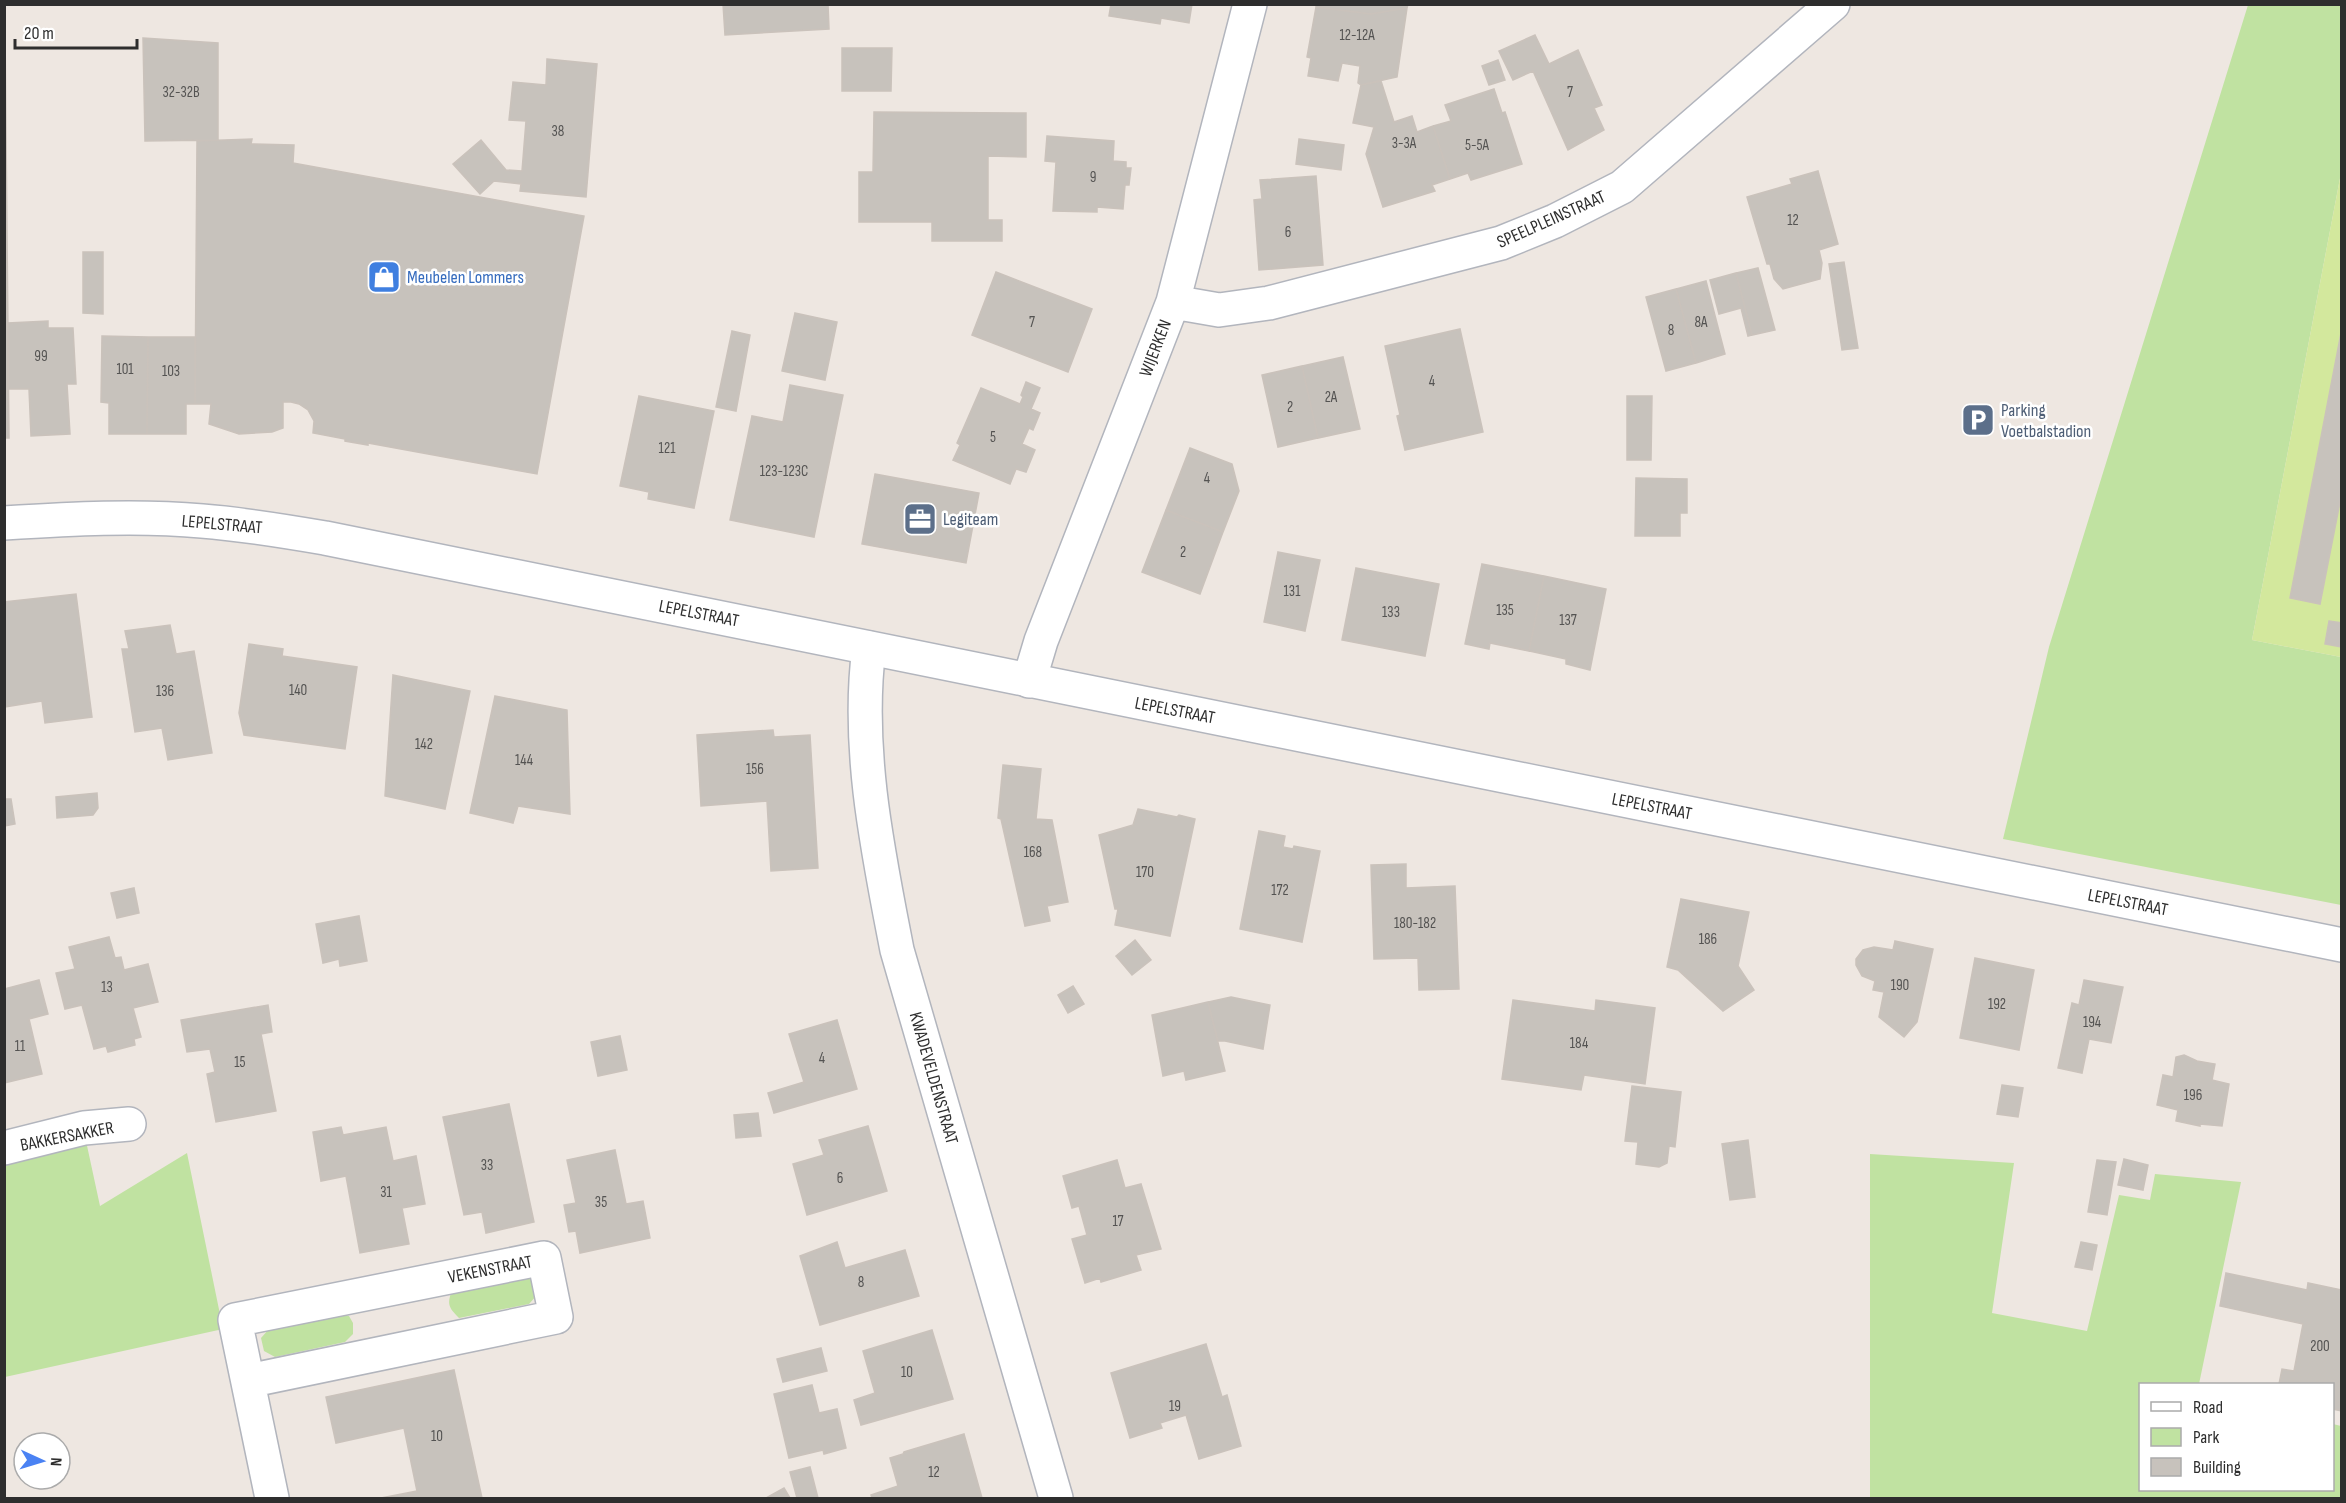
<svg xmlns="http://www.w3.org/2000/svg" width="2346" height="1503" font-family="'Sofia Sans Condensed',sans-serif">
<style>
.green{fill:#c0e2a1}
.pitch{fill:#d3e89d}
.building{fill:#c7c2bc;stroke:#cac2bb;stroke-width:1.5}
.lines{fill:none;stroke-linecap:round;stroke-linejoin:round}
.minor-casing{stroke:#b2b5bd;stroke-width:36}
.secondary-casing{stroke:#b2b5bd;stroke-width:36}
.minor{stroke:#fff;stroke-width:33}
.secondary{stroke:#fff;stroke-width:33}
.labels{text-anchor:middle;stroke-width:5;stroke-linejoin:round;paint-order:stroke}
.number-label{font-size:15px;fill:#545352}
.street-label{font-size:18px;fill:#2e2e2e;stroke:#fff}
.shop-label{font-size:18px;fill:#366cbe;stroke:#fff;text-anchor:start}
.service-label{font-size:18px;fill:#4e5e75;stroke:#fff;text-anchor:start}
</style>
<rect width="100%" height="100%" fill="#eee7e1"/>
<!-- green -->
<path class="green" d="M 2248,5 L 2341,5 L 2341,173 L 2252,640 L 2341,657 L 2341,905 L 2003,839 L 2049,647 Z
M 86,1141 L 100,1206 L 187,1153 L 223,1329 L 5,1377 L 5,1162 Z
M 1870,1154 L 2014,1163 L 1992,1313 L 2087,1331 L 2119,1195 L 2150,1200 L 2155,1174 L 2241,1182 L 2199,1384 L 2140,1384 L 2140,1490 L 2332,1490 L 2333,1424 L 2341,1426 L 2341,1498 L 1870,1498 Z
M 532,1277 L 537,1295 L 529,1304 L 459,1318 C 448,1307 447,1304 452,1290 Z
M 339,1314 L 349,1316 L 353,1323 L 353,1334 L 345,1342 L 275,1357 L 264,1351 L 261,1338 L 269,1329 Z"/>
<!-- pitch -->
<path class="pitch" d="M 2341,173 L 2341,657 L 2252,640 Z"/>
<!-- building -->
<path class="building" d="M 723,4 L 828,4 L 829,29 L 725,35 Z
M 1111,4 L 1192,4 L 1189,23 L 1161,18 L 1160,24 L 1109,16 Z
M 1316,4 L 1408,4 L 1407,8 L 1371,14 L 1316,7 Z
M 1316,7 L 1371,14 L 1407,8 L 1397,77 L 1361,85 L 1358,83 L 1360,66 L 1342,63 L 1338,81 L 1308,76 L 1311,58 L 1307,57 Z
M 4,29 L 5,29 L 9,438 L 4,438 Z
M 1535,35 L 1549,64 L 1578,50 L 1602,105 L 1594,108 L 1604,130 L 1568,150 L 1533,71 L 1513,80 L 1499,51 Z
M 143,38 L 218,43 L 218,140 L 145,141 Z
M 842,48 L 892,48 L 891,91 L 842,91 Z
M 547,59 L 597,64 L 586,197 L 520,191 L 521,184 L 494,181 L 480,194 L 453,164 L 481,140 L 506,170 L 522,171 L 526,121 L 509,120 L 513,82 L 546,85 Z
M 1498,60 L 1505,80 L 1489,85 L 1482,66 Z
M 1381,81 L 1394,122 L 1412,116 L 1417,132 L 1433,126 L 1450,179 L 1432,185 L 1435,191 L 1383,207 L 1366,154 L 1374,127 L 1353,123 L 1361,85 Z
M 1494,89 L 1502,113 L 1505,112 L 1522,164 L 1471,180 L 1468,173 L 1450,179 L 1433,126 L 1451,121 L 1445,105 Z
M 874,112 L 1026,113 L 1026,157 L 988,156 L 988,220 L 1002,220 L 1002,241 L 932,241 L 932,222 L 859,222 L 859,172 L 873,172 Z
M 1047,136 L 1114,141 L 1113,161 L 1126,162 L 1126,168 L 1131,168 L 1129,185 L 1125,185 L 1123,209 L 1097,207 L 1097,212 L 1053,211 L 1056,162 L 1045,161 Z
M 252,139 L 251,144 L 294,145 L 293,163 L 584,216 L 537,474 L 368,443 L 368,445 L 345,441 L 345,439 L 313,433 L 314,421 L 308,410 L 299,404 L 291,402 L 283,402 L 283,428 L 272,432 L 239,434 L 209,424 L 211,404 L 195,404 L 197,141 Z
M 1299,139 L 1344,145 L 1341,170 L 1296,164 Z
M 1818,171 L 1838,244 L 1819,250 L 1822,263 L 1820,279 L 1783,289 L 1774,279 L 1770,264 L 1767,264 L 1747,197 L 1792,184 L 1790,179 Z
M 1316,176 L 1323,265 L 1259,270 L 1254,200 L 1262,199 L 1260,180 Z
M 83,252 L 103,252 L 103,314 L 83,313 Z
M 1844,262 L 1858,348 L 1842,350 L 1829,264 Z
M 1758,268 L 1775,330 L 1752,335 L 1736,273 Z
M 996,272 L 1092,309 L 1068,372 L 972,335 Z
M 1736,273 L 1752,335 L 1748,336 L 1741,308 L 1719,314 L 1710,280 Z
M 1706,281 L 1725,354 L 1696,363 L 1676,289 Z
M 1676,289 L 1696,363 L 1666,371 L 1646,297 Z
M 795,313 L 837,322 L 825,380 L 782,371 Z
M 48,321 L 48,328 L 73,328 L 76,384 L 67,384 L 70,434 L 31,436 L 29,389 L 8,389 L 8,323 Z
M 2342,328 L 2342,492 L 2320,604 L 2290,598 Z
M 1460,329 L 1483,432 L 1405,450 L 1397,416 L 1400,415 L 1385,346 Z
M 732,331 L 750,335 L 736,411 L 716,407 Z
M 102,336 L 148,337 L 147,434 L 109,434 L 109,403 L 101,402 Z
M 148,337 L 195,337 L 195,404 L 186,404 L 186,434 L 147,434 Z
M 1343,357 L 1360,429 L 1318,438 L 1302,366 Z
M 1302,366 L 1318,438 L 1278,447 L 1262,375 Z
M 1026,382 L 1040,388 L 1031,409 L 1040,413 L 1033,430 L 1029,428 L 1022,444 L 1035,450 L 1026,472 L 1016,469 L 1010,484 L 953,460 L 960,445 L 957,443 L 981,388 L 1020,404 L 1023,397 L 1021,395 Z
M 790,385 L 843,395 L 814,537 L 730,520 L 752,416 L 783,422 Z
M 639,396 L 714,411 L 694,508 L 648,499 L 649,492 L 620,486 Z
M 1627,396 L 1652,396 L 1651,460 L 1627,460 Z
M 1190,448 L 1232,464 L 1239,491 L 1223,532 L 1166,510 Z
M 875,474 L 979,493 L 966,563 L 862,544 Z
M 1636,478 L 1687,479 L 1687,513 L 1680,513 L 1680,536 L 1635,536 Z
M 1166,510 L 1223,532 L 1200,594 L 1142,572 Z
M 1278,552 L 1320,560 L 1305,631 L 1264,622 Z
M 1482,564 L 1544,576 L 1529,651 L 1490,643 L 1489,649 L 1465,644 Z
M 1356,568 L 1439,584 L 1425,656 L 1342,640 Z
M 1544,576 L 1606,589 L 1590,670 L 1566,664 L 1566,659 L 1529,651 Z
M 76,594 L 92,717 L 45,723 L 42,701 L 4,707 L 4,602 Z
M 2329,621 L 2342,623 L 2342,647 L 2325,644 Z
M 170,625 L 176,654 L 194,651 L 212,753 L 168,760 L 162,728 L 135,732 L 122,649 L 129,649 L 125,631 Z
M 249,644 L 283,649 L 282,656 L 357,667 L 345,749 L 244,735 L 239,713 Z
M 393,675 L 470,691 L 445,809 L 385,796 Z
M 495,696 L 567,710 L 570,814 L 518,806 L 513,823 L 470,813 Z
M 773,730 L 774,737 L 810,735 L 818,868 L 771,871 L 767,801 L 701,806 L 697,735 Z
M 1003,765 L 1041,769 L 1036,819 L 1052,820 L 1068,902 L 1047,906 L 1050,921 L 1025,926 L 1001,819 L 998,818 Z
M 97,793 L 98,808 L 93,815 L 57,818 L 56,797 Z
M 4,799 L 11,799 L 15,824 L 4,826 Z
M 1138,809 L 1177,817 L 1179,815 L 1195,819 L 1170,936 L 1115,925 L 1118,909 L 1115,909 L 1099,835 L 1133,825 Z
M 1259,831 L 1285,836 L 1283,847 L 1293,849 L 1294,846 L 1320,851 L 1302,942 L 1240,929 Z
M 1406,864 L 1406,888 L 1455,886 L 1459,989 L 1419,990 L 1418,958 L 1374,959 L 1371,865 Z
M 134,888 L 139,913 L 117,918 L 111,893 Z
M 1681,899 L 1749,912 L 1738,966 L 1754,990 L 1723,1011 L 1678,970 L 1667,967 Z
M 359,916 L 367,961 L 340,966 L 339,959 L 323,963 L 316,924 Z
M 109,937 L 115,958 L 121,957 L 124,970 L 148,964 L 158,1002 L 133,1008 L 141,1037 L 134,1039 L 135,1045 L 108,1052 L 106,1046 L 94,1049 L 82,1005 L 65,1009 L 56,973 L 75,969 L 69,947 Z
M 1135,940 L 1151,960 L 1132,975 L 1116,956 Z
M 1895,941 L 1933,949 L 1917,1022 L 1904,1037 L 1879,1017 L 1884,992 L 1873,990 L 1875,981 L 1862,976 L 1856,965 L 1856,959 L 1863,950 L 1874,947 L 1893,950 Z
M 1975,958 L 2034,970 L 2019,1050 L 1960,1038 Z
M 39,980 L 48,1014 L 29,1019 L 42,1074 L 4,1083 L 4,989 Z
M 2084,980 L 2123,987 L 2111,1043 L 2089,1039 L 2082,1073 L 2058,1068 L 2072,1003 L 2079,1005 Z
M 1073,986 L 1084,1004 L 1068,1013 L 1058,995 Z
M 1231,997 L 1270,1005 L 1263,1049 L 1225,1041 L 1218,1041 L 1208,1002 Z
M 1513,1000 L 1595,1011 L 1596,1000 L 1655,1008 L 1645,1084 L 1584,1075 L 1581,1090 L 1502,1079 Z
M 1208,1002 L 1225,1071 L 1186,1080 L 1184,1071 L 1163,1076 L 1152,1015 Z
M 268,1005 L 272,1032 L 261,1034 L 276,1111 L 216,1122 L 207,1074 L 215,1072 L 210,1049 L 187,1052 L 181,1020 Z
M 837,1020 L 857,1089 L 774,1113 L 768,1093 L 804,1082 L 789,1034 Z
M 620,1036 L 627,1070 L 598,1076 L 591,1042 Z
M 2184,1055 L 2197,1061 L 2215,1064 L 2212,1080 L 2229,1084 L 2222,1126 L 2200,1124 L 2200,1126 L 2176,1121 L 2178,1110 L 2157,1105 L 2163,1075 L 2173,1077 L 2176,1057 Z
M 2002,1085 L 2023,1088 L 2018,1117 L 1997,1114 Z
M 1632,1086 L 1681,1092 L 1675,1147 L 1669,1146 L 1667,1163 L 1659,1167 L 1636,1164 L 1638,1142 L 1625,1141 Z
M 509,1104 L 534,1222 L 486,1233 L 482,1212 L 464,1215 L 443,1117 Z
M 758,1113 L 761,1136 L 736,1138 L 734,1115 Z
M 868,1126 L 887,1191 L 807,1215 L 793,1164 L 824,1155 L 819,1140 Z
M 341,1127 L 343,1135 L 386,1127 L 393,1161 L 416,1156 L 425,1204 L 402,1208 L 409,1244 L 360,1253 L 346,1176 L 321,1181 L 313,1132 Z
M 1748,1140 L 1755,1197 L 1730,1200 L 1722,1144 Z
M 615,1150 L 626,1204 L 643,1201 L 650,1238 L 580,1253 L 576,1231 L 569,1232 L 564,1205 L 576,1203 L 567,1160 Z
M 2124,1159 L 2148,1165 L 2143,1190 L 2118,1185 Z
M 1117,1160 L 1125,1188 L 1141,1184 L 1161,1249 L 1136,1255 L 1141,1270 L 1101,1282 L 1100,1278 L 1085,1283 L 1072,1239 L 1087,1235 L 1079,1206 L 1072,1208 L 1063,1176 Z
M 2097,1160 L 2116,1162 L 2107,1215 L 2088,1212 Z
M 837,1242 L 845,1268 L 905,1250 L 919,1296 L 820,1325 L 800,1256 Z
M 2081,1242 L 2097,1245 L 2092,1270 L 2075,1267 Z
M 2226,1273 L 2307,1290 L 2308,1283 L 2342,1290 L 2342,1411 L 2332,1409 L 2332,1384 L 2279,1384 L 2282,1369 L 2294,1371 L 2303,1324 L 2220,1306 Z
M 932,1330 L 953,1399 L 861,1425 L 854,1400 L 875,1393 L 863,1351 Z
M 1206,1344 L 1222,1397 L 1227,1395 L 1241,1446 L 1199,1459 L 1186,1415 L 1160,1423 L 1162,1428 L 1130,1438 L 1111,1373 Z
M 821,1348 L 827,1371 L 783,1382 L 777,1359 Z
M 454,1370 L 482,1498 L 381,1498 L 417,1491 L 404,1428 L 336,1443 L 326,1397 Z
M 812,1385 L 819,1413 L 837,1409 L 846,1448 L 824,1454 L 823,1450 L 789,1458 L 774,1394 Z
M 964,1434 L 982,1498 L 872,1498 L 871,1495 L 898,1486 L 890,1458 L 903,1454 L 904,1452 Z
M 810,1467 L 818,1498 L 797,1498 L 790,1472 Z
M 784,1488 L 790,1498 L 766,1498 Z"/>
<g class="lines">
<!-- minor casing -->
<g class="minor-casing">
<path id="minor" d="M 1173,302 L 1219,310 L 1269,303 L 1501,243 L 1555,221 L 1622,187 L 1833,4
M 869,648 C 856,748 878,852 897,950 L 1056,1498
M 1029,681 L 1041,641 L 1173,302 L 1250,4
M 4,1148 L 84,1128 L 129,1124
M 248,1381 L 556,1317 L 544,1258 L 235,1320 L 272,1498"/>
</g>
<!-- secondary casing -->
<g class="secondary-casing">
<path id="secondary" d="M 4,523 C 70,519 137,515 202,521 C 243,524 284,531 325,538 L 2342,945"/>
</g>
<!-- minor -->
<use href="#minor" class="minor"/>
<!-- secondary -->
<use href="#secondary" class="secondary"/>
</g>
<!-- icons -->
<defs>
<g id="shop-square" transform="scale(1.725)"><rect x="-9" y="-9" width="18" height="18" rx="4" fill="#3f7fe0" stroke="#fff"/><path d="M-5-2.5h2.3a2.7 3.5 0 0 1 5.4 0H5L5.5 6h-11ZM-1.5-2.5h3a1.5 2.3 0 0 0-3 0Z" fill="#fff"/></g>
<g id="parking-square" transform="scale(1.725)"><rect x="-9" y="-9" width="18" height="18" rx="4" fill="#5c6f8a" stroke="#fff"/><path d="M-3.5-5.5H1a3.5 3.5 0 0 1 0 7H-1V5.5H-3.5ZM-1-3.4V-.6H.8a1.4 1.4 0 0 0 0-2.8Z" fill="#fff"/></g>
<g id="office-square" transform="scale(1.725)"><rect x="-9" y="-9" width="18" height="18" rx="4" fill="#5c6f8a" stroke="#fff"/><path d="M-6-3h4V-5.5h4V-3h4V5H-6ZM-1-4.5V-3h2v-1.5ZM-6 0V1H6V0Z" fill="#fff"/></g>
</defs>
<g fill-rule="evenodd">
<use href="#shop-square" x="384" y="277"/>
<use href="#parking-square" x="1978" y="420"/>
<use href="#office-square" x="920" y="519"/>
</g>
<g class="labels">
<!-- number labels -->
<g class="number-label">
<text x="1357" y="40">12-12A</text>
<text x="181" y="97">32-32B</text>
<text x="1570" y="97">7</text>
<text x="558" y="136">38</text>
<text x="1404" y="148">3-3A</text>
<text x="1477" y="150">5-5A</text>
<text x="1093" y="182">9</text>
<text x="1793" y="225">12</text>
<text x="1288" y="237">6</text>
<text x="1032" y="327">7</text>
<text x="1701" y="327">8A</text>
<text x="1671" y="335">8</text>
<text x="41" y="361">99</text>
<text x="125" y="374">101</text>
<text x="171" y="376">103</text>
<text x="1432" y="386">4</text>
<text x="1331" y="402">2A</text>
<text x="1290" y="412">2</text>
<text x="993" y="442">5</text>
<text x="667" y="453">121</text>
<text x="784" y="476">123-123C</text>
<text x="1207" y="483">4</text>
<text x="1183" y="557">2</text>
<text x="1292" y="596">131</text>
<text x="1505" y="615">135</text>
<text x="1391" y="617">133</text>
<text x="1568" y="625">137</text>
<text x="298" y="695">140</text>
<text x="165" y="696">136</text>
<text x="424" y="749">142</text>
<text x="524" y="765">144</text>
<text x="755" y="774">156</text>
<text x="1033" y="857">168</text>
<text x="1145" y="877">170</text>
<text x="1280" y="895">172</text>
<text x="1415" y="928">180-182</text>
<text x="1708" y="944">186</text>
<text x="1900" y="990">190</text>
<text x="107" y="992">13</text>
<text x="1997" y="1009">192</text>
<text x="2092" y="1027">194</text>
<text x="1579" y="1048">184</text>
<text x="20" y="1051">11</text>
<text x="822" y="1063">4</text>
<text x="240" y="1067">15</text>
<text x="2193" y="1100">196</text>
<text x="487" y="1170">33</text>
<text x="840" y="1183">6</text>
<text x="386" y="1197">31</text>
<text x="601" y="1207">35</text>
<text x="1118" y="1226">17</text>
<text x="861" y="1287">8</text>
<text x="2320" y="1351">200</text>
<text x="907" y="1377">10</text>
<text x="1175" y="1411">19</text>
<text x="437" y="1441">10</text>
<text x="934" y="1477">12</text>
</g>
<!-- street labels -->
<g class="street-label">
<text transform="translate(1551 219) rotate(-24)" y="6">SPEELPLEINSTRAAT</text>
<text transform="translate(1155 348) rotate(-69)" y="6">WIJERKEN</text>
<text transform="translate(222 524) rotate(5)" y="6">LEPELSTRAAT</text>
<text transform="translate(699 613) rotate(11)" y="6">LEPELSTRAAT</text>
<text transform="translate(1175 710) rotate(11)" y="6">LEPELSTRAAT</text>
<text transform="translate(1652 806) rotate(11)" y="6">LEPELSTRAAT</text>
<text transform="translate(2128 902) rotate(11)" y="6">LEPELSTRAAT</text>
<text transform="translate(934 1078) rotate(74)" y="6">KWADEVELDENSTRAAT</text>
<text transform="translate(67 1136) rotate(-11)" y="6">BAKKERSAKKER</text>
<text transform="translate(490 1269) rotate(-11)" y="6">VEKENSTRAAT</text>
</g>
<!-- shop labels -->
<g class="shop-label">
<text x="407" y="283">Meubelen Lommers</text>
</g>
<!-- service labels -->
<g class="service-label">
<text x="2001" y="416">Parking<tspan x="2001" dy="21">Voetbalstadion</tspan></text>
<text x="943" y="525">Legiteam</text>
</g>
</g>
<!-- border -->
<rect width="2346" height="1503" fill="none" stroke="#2e2e2e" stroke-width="12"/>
<!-- legend -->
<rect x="2139" y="1383" width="195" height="108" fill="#ffffff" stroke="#ababab" stroke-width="1.5"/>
<rect x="2151" y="1402" width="30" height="9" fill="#ffffff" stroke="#ababab" stroke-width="1.5"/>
<text x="2193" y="1413" font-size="18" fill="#2e2e2e">Road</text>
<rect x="2151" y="1428" width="30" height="18" fill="#c0e2a1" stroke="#ababab" stroke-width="1.5"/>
<text x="2193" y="1443" font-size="18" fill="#2e2e2e">Park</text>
<rect x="2151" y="1458" width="30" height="18" fill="#c7c2bc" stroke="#ababab" stroke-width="1.5"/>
<text x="2193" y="1473" font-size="18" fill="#2e2e2e">Building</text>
<!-- north arrow -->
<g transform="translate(42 1461) rotate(94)"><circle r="28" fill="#ffffff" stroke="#ababab" stroke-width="1.5"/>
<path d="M0-4.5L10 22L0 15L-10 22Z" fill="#4a82f3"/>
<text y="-9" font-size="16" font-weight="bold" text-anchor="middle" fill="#2e2e2e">N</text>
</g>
<!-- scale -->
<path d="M15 39v9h122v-9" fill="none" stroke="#2e2e2e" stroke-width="3"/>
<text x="24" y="39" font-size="18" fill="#2e2e2e" stroke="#ffffff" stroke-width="4.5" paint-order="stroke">20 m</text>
</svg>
